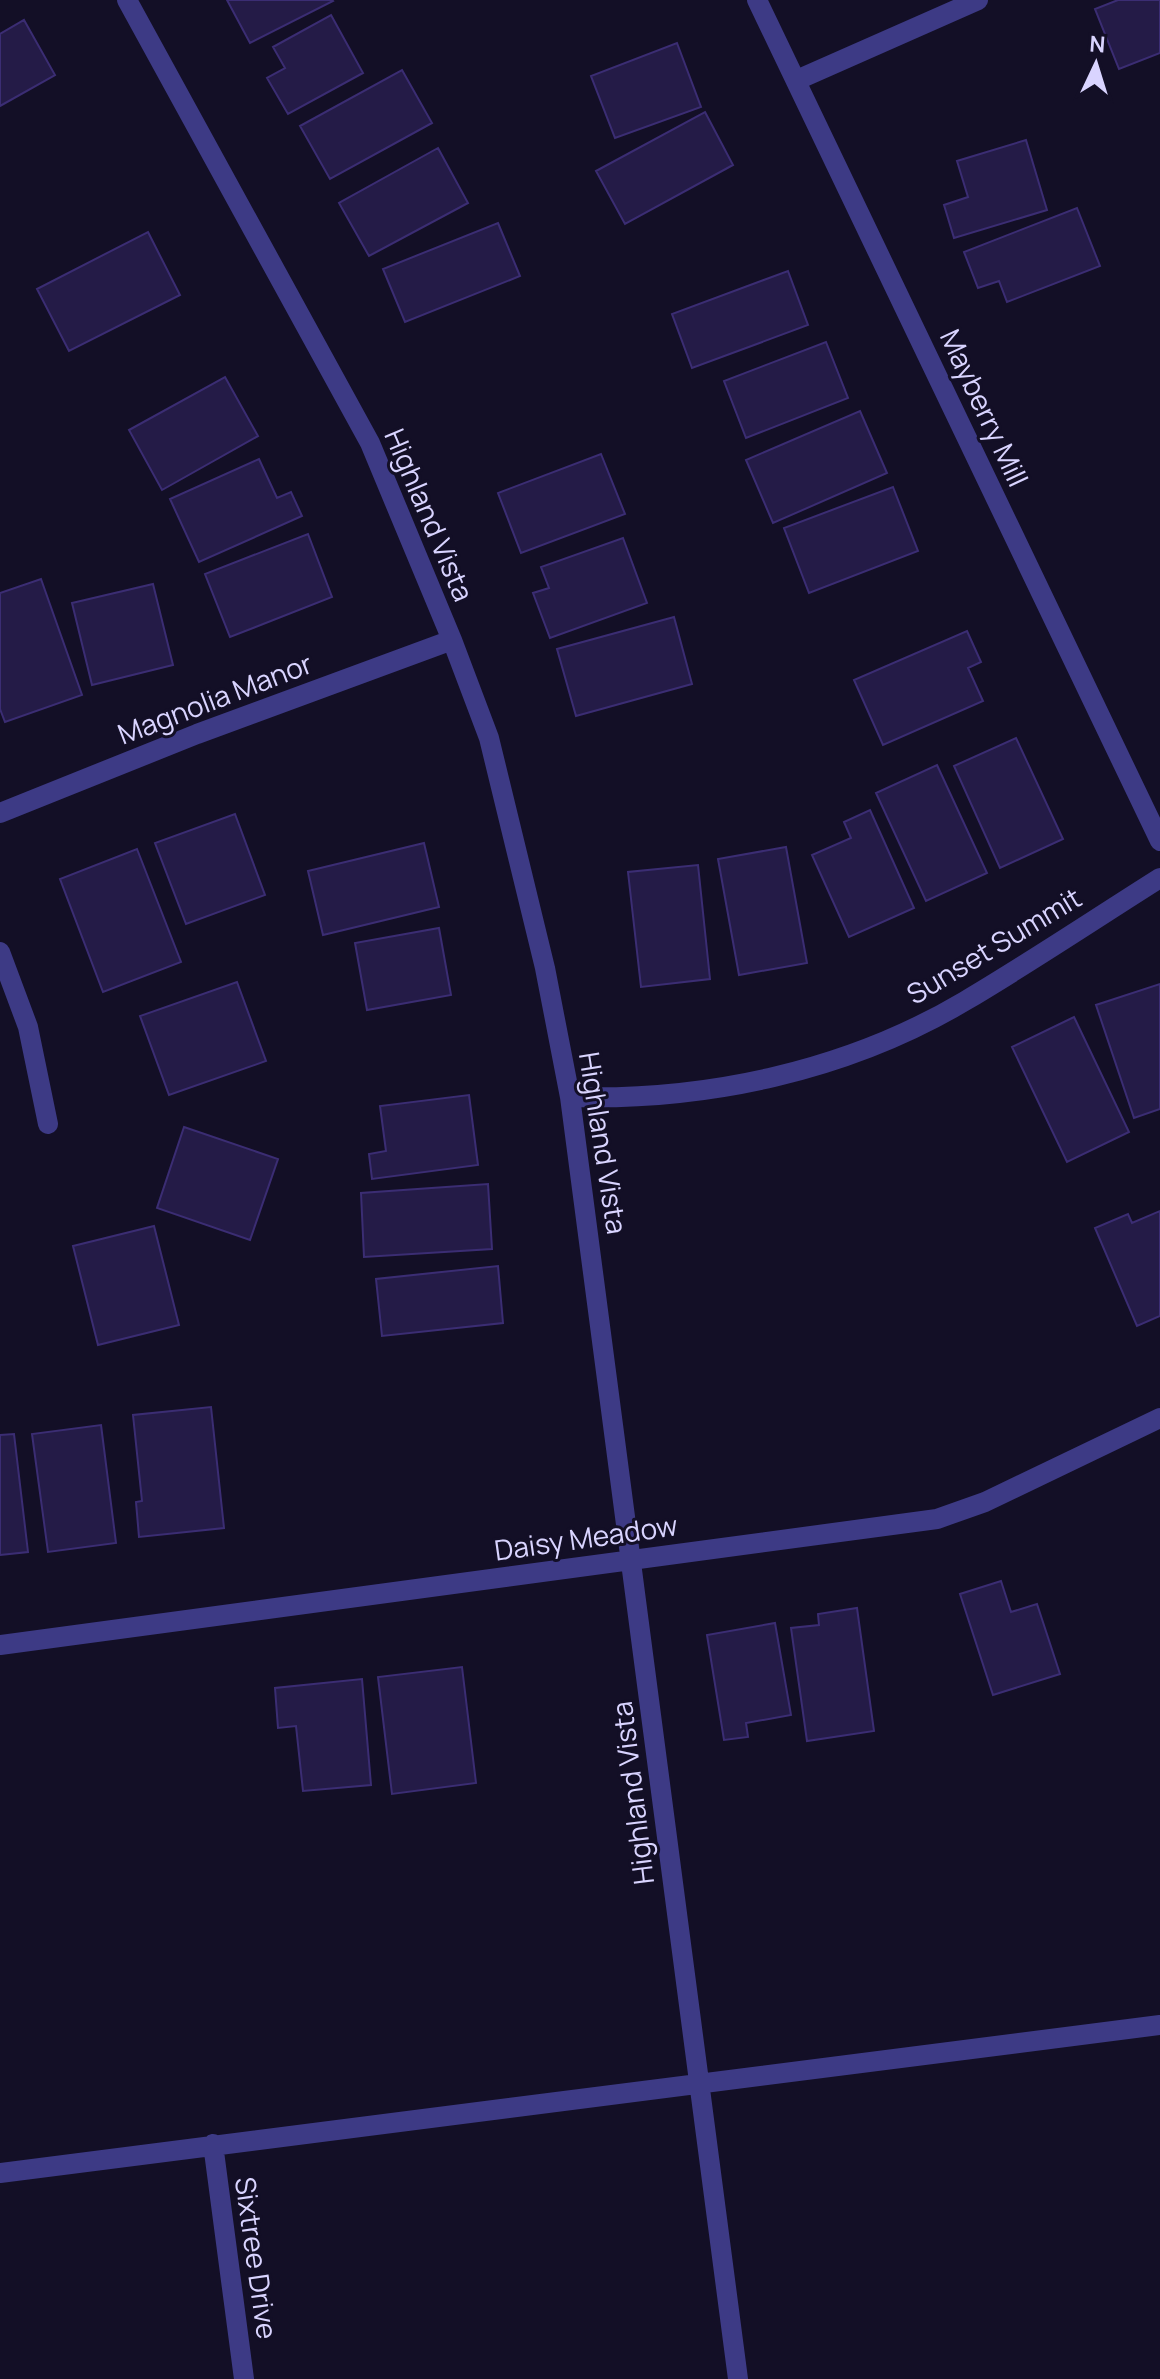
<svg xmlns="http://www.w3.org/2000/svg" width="1160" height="2379" font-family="Manrope,sans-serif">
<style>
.building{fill:#241b47;stroke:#3b2d73;stroke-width:2}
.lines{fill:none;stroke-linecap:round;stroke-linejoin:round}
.minor{stroke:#3d3a85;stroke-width:20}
.labels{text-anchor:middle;stroke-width:6;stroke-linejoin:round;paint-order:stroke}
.street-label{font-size:28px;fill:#d9d4ff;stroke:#130f26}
</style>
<rect width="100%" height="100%" fill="#130f26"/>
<!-- building -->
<path class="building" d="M 227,0 L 332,0 L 333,1 L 250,43 Z
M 1118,0 L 1160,0 L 1160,53 L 1119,69 L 1095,9 Z
M 331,15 L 363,73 L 288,114 L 267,78 L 285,68 L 273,47 Z
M 24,20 L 55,75 L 0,106 L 0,34 Z
M 677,43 L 701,107 L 615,138 L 591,76 Z
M 402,70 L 432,123 L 330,179 L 300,126 Z
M 705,112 L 733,165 L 625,224 L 596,171 Z
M 1026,140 L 1047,210 L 954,238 L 944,205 L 968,197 L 957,161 Z
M 438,148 L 468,203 L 369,256 L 339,203 Z
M 1077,208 L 1100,266 L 1007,302 L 999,281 L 978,288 L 964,252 Z
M 498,223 L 520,276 L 405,322 L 383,269 Z
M 148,232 L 180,295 L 69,351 L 37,289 Z
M 788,271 L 808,325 L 692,368 L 672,314 Z
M 826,342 L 848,398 L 746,438 L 724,381 Z
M 225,377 L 258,436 L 162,490 L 129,430 Z
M 860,411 L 887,473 L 773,523 L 746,460 Z
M 601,454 L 625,514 L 521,553 L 498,493 Z
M 259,459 L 277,498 L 291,492 L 302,516 L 199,562 L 170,499 Z
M 893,487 L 918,551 L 809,593 L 784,528 Z
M 308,534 L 332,597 L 230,637 L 205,574 Z
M 623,538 L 647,603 L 550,638 L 533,593 L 549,588 L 541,567 Z
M 41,579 L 82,695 L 5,722 L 0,709 L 0,593 Z
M 153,584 L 173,665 L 92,685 L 72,603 Z
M 674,617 L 692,684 L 576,716 L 557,649 Z
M 967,631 L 981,662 L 968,668 L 983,701 L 883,745 L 854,680 Z
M 1016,738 L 1063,839 L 1000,868 L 954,766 Z
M 937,765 L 987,873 L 926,901 L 876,793 Z
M 870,810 L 914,908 L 849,937 L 812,855 L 851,838 L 844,822 Z
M 235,814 L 265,895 L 186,924 L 155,843 Z
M 424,843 L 439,907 L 323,935 L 308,871 Z
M 786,847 L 807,963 L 739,975 L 718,859 Z
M 137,849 L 181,962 L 103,992 L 60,879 Z
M 698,865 L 710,979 L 641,987 L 628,872 Z
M 439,928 L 451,995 L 367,1010 L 355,943 Z
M 237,982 L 266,1061 L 169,1095 L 140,1016 Z
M 1160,984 L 1160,1109 L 1134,1118 L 1096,1005 Z
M 1074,1017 L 1129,1132 L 1067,1162 L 1012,1047 Z
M 469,1095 L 478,1165 L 372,1179 L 369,1154 L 386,1151 L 380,1106 Z
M 184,1127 L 278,1159 L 250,1240 L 157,1208 Z
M 488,1184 L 492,1249 L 364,1257 L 361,1193 Z
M 1160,1211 L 1160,1316 L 1137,1326 L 1095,1228 L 1128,1214 L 1132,1223 Z
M 154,1226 L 179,1325 L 98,1345 L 73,1246 Z
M 498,1266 L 503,1323 L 382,1336 L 376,1279 Z
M 211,1407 L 224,1528 L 139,1537 L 136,1502 L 142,1501 L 133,1415 Z
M 101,1425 L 116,1543 L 48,1552 L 32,1434 Z
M 14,1434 L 28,1552 L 0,1555 L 0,1435 Z
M 1001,1581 L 1011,1612 L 1037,1604 L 1060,1674 L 993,1695 L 960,1594 Z
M 857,1608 L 874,1731 L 807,1741 L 791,1628 L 819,1625 L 818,1614 Z
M 775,1623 L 791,1715 L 746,1723 L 748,1737 L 724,1740 L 707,1635 Z
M 462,1667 L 476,1783 L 392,1794 L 378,1677 Z
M 362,1679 L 371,1785 L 303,1791 L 296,1726 L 278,1728 L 275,1688 Z"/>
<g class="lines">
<!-- minor -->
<path class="minor" d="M 127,0 L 370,443 L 452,640 L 489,738 L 545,968 L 570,1097 L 738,2379
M 757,0 L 1160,841
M 797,80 L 978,0
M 0,813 L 197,734 L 452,640
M 0,952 L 28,1027 L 48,1124
M 570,1097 C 707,1101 847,1071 965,1001 C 1031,962 1095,919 1160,878
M 0,1645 L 937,1519 L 985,1502 L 1160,1418
M 213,2144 L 244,2379
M 0,2173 L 1160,2025"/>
</g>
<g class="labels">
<!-- street labels -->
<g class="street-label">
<text transform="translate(984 408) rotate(65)" y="10">Mayberry Mill</text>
<text transform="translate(429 515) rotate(67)" y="10">Highland Vista</text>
<text transform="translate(215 699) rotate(-21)" y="10">Magnolia Manor</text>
<text transform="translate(994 946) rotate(-31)" y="10">Sunset Summit</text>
<text transform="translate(603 1143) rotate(81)" y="10">Highland Vista</text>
<text transform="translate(586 1538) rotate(-8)" y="10">Daisy Meadow</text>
<text transform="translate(633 1793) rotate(-97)" y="10">Highland Vista</text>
<text transform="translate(256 2258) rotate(82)" y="10">Sixtree Drive</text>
</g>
</g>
<!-- north arrow -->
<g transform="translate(1096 64) rotate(4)" stroke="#130f26" stroke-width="6" paint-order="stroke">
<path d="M0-6L14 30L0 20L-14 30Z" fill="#d9d4ff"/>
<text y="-12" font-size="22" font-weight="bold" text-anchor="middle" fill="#d9d4ff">N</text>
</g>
</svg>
